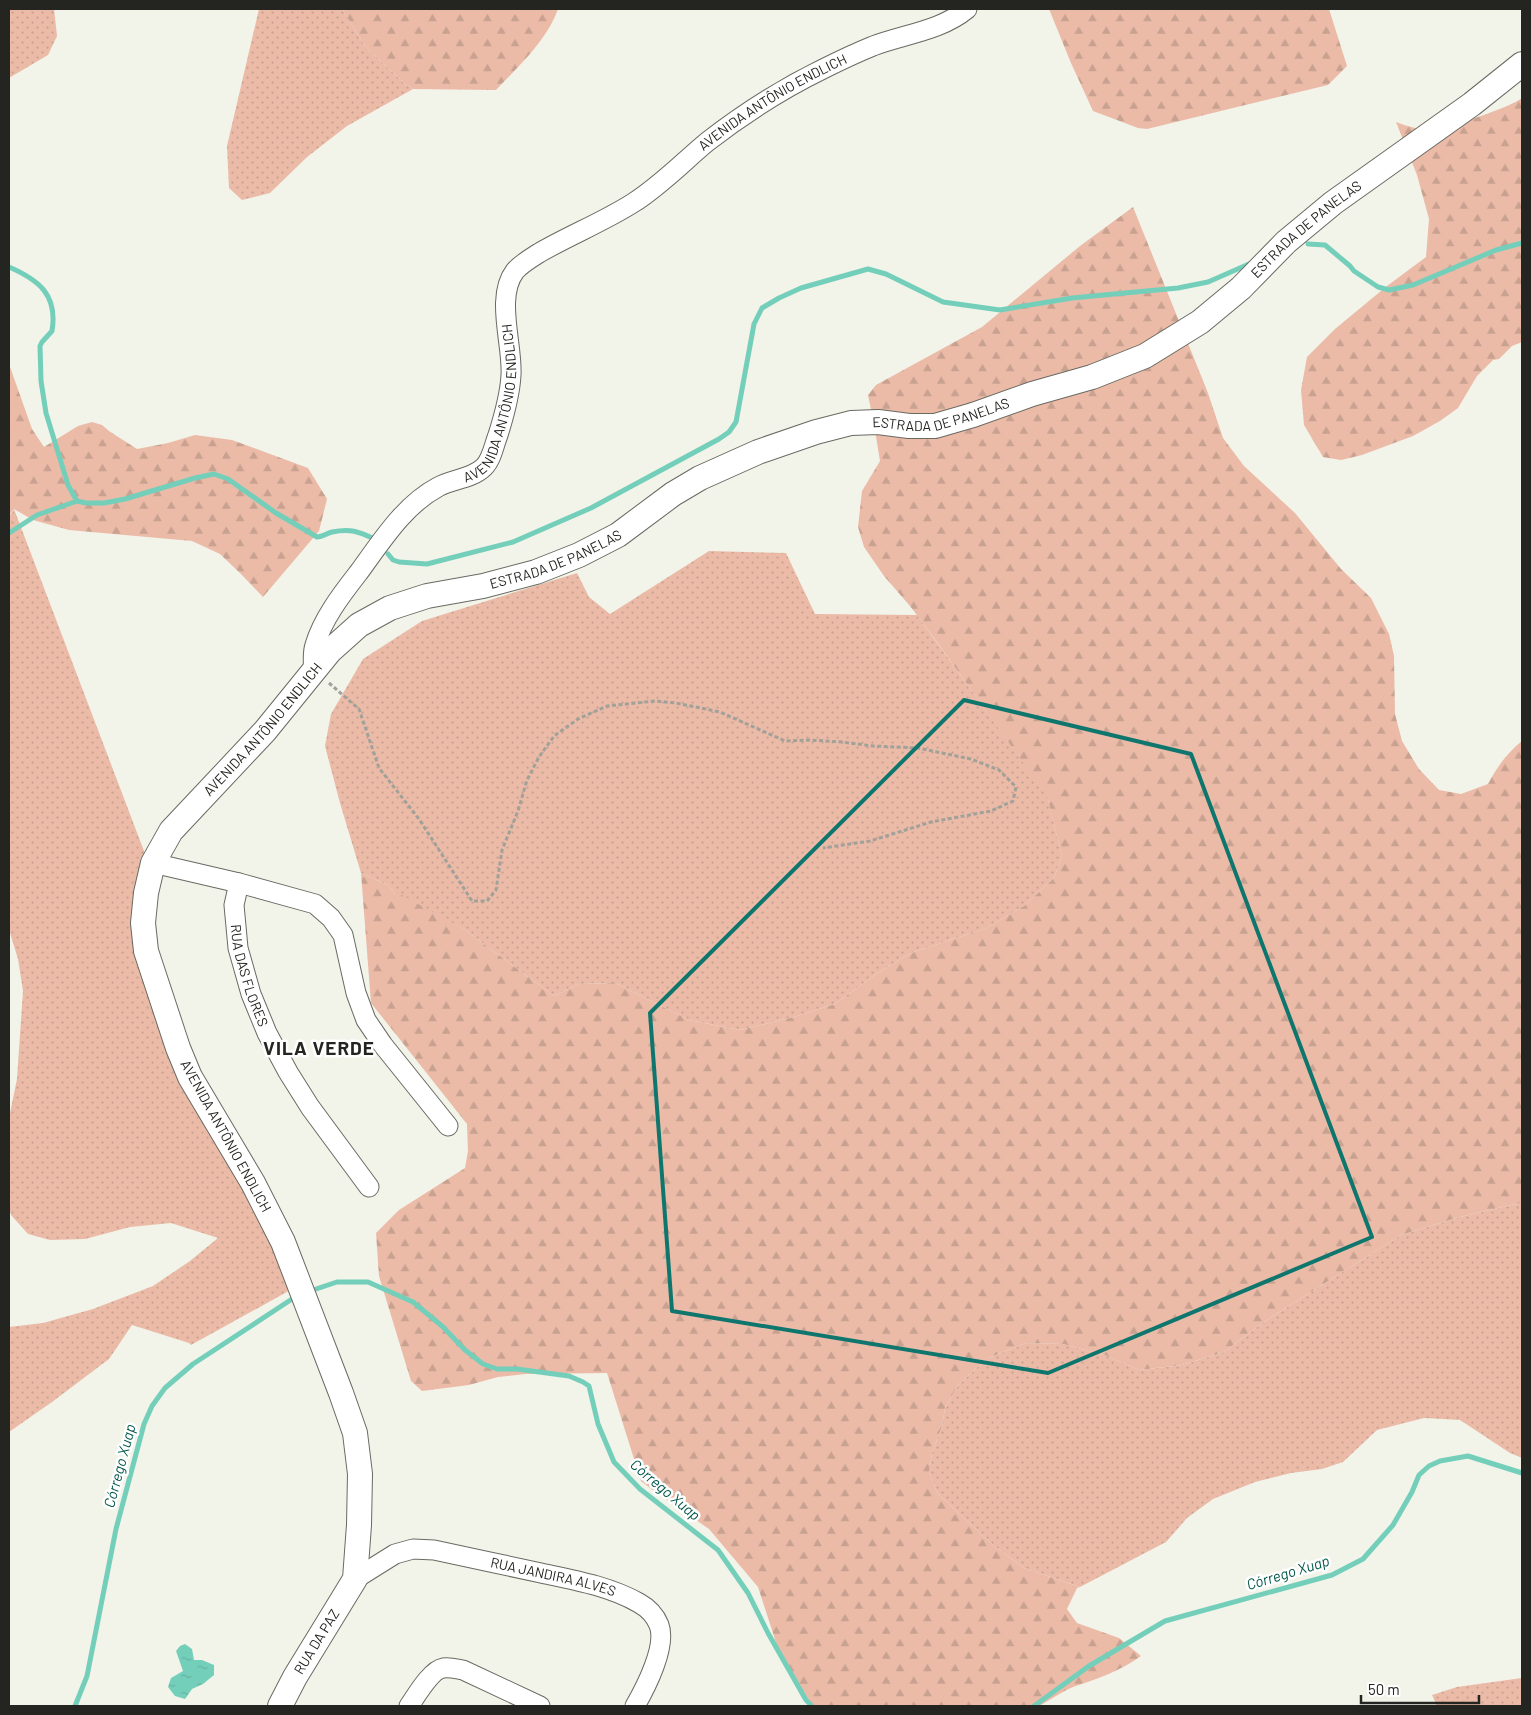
<svg xmlns="http://www.w3.org/2000/svg" width="1531" height="1715" font-family="Barlow,sans-serif">
<style>
.green{fill:url(#green-dots)}
.forest{fill:url(#forest-firs)}
.water{fill:url(#water-ripples)}
.lines{fill:none;stroke-linecap:round;stroke-linejoin:round}
.stream{stroke:#74cfba;stroke-width:5}
.minor-casing{stroke:#696a62;stroke-width:21}
.tertiary-casing{stroke:#696a62;stroke-width:26}
.path{stroke:#a1a19a;stroke-width:3;stroke-dasharray:4 2.5;stroke-linecap:butt}
.minor{stroke:#fff;stroke-width:19}
.tertiary{stroke:#fff;stroke-width:24}
.marked{fill:none;stroke:#0f766e;stroke-width:4;stroke-linejoin:round}
.labels{text-anchor:middle;stroke-width:5;stroke-linejoin:round;paint-order:stroke}
.street-label{font-size:14px;fill:#242421;stroke:#fff}
.water-label{font-size:15px;font-style:italic;fill:#025648;stroke:#fff}
.district-label{font-size:19px;font-weight:bold;letter-spacing:1px;fill:#242421;stroke:#fff}
</style>
<defs>
<pattern id="green-dots" width="8" height="8" patternUnits="userSpaceOnUse" patternTransform="scale(1.25)"><rect width="8" height="8" fill="#ebbba8"/><path d="M2 2h.1M6 6h.1" fill="none" stroke="#c9a190" stroke-width="1.8" stroke-linecap="round"/></pattern>
<pattern id="forest-firs" width="22" height="20" patternUnits="userSpaceOnUse" patternTransform="scale(1.25)"><rect width="22" height="20" fill="#ebbba8"/><path d="M5 1l3.5 6h-7zM16 11l3.5 6h-7z" fill="#c9a190"/></pattern>
<pattern id="water-ripples" width="26" height="14" patternUnits="userSpaceOnUse" patternTransform="scale(1.25)"><rect width="26" height="14" fill="#74cfba"/><path d="M2 4q2-2 4 0t4 0M15 11q2-2 4 0t4 0" fill="none" stroke="#64b2a0"/></pattern>
</defs>
<rect width="100%" height="100%" fill="#f2f3e9"/>
<!-- green -->
<path class="green" d="M 9,9 L 54,9 L 57,36 L 48,55 L 9,78 Z
M 259,9 L 342,9 L 365,46 L 406,85 L 413,89 L 347,126 L 307,157 L 270,193 L 242,200 L 229,188 L 227,146 Z
M 14,509 L 144,851 L 141,927 L 202,1107 L 294,1288 L 191,1345 L 189,1343 L 132,1325 L 109,1359 L 52,1402 L 9,1432 L 9,1327 L 43,1323 L 93,1309 L 153,1286 L 190,1261 L 218,1238 L 171,1223 L 130,1227 L 85,1239 L 50,1240 L 28,1234 L 11,1215 L 9,1209 L 9,1118 L 17,1079 L 23,991 L 18,959 L 10,933 L 9,923 L 9,516 L 12,513 Z
M 709,551 L 786,553 L 815,614 L 917,615 L 1047,795 L 1062,856 L 1054,878 L 1024,906 L 984,929 L 911,953 L 876,974 L 835,1004 L 794,1017 L 740,1030 L 689,1020 L 615,983 L 579,984 L 554,996 L 465,930 L 395,894 L 388,885 L 361,873 L 340,803 L 325,746 L 331,714 L 363,659 L 422,621 L 577,573 L 589,597 L 610,614 Z
M 1522,1203 L 1522,1458 L 1510,1453 L 1460,1420 L 1424,1418 L 1377,1430 L 1343,1462 L 1322,1469 L 1291,1473 L 1255,1482 L 1213,1499 L 1187,1518 L 1166,1542 L 1080,1587 L 1024,1568 L 993,1545 L 937,1493 L 929,1472 L 932,1453 L 942,1426 L 945,1408 L 958,1385 L 986,1359 L 1026,1343 L 1063,1344 L 1107,1356 L 1139,1370 L 1182,1365 L 1224,1352 L 1262,1323 L 1401,1235 L 1456,1218 L 1511,1205 Z
M 1522,1678 L 1522,1706 L 1437,1706 L 1432,1695 L 1457,1687 Z"/>
<!-- forest -->
<path class="forest" d="M 342,9 L 558,9 C 547,40 519,66 496,90 L 413,89 L 406,85 L 365,46 Z
M 1049,9 L 1329,9 L 1347,66 L 1328,85 L 1147,129 L 1138,128 L 1093,111 L 1071,63 Z
M 1522,98 L 1522,342 L 1512,346 L 1499,359 L 1493,360 L 1477,376 L 1458,408 L 1440,421 L 1413,436 L 1362,455 L 1341,460 L 1323,457 L 1304,425 L 1301,390 L 1307,357 L 1335,329 L 1387,286 L 1426,257 L 1429,219 L 1417,175 L 1396,122 C 1406,126 1420,130 1431,130 C 1446,129 1511,107 1522,98 Z
M 1133,207 L 1208,393 L 1223,438 L 1244,466 L 1295,513 L 1341,569 L 1371,598 L 1389,634 L 1394,656 L 1395,714 L 1402,741 L 1419,769 L 1439,790 L 1461,794 L 1488,784 C 1497,767 1507,753 1522,741 L 1522,1203 L 1511,1205 L 1456,1218 L 1401,1235 L 1262,1323 L 1224,1352 L 1182,1365 L 1139,1370 L 1107,1356 L 1063,1344 L 1026,1343 L 986,1359 L 958,1385 L 945,1408 L 942,1426 L 932,1453 L 929,1472 L 937,1493 L 993,1545 L 1024,1568 L 1080,1587 L 1077,1588 L 1067,1609 L 1077,1623 L 1119,1638 L 1141,1656 C 1121,1671 1096,1679 1073,1687 C 1061,1692 1050,1700 1039,1706 L 813,1706 L 781,1658 L 758,1587 L 709,1529 L 654,1491 L 641,1481 L 607,1373 L 525,1374 L 498,1377 L 469,1385 L 422,1391 L 411,1381 L 379,1276 L 376,1233 L 399,1210 L 465,1168 L 468,1151 L 467,1124 L 371,1003 L 361,873 L 388,885 L 395,894 L 398,893 L 465,930 L 554,996 L 579,984 L 615,983 L 689,1020 L 740,1030 L 794,1017 L 835,1004 L 876,974 L 911,953 L 984,929 L 1024,906 L 1054,878 L 1062,856 L 1047,796 L 934,638 L 910,606 L 884,576 L 864,547 L 858,527 L 862,491 L 880,461 L 874,424 L 868,395 L 876,385 L 982,327 L 1080,246 Z
M 9,364 L 32,429 L 44,447 L 78,426 L 92,422 L 102,425 L 109,431 L 137,449 L 168,443 L 195,435 L 232,440 L 308,468 L 327,499 L 319,531 L 263,597 L 241,574 L 220,554 L 192,541 L 69,530 L 33,520 L 14,509 L 9,516 Z"/>
<!-- water -->
<path class="water" d="M 185,1644 L 192,1649 L 194,1660 L 202,1660 L 214,1665 L 214,1675 L 203,1684 L 192,1689 L 185,1699 L 175,1696 L 168,1687 L 171,1678 L 183,1671 L 176,1651 L 180,1646 Z"/>
<g class="lines">
<!-- stream -->
<path class="stream" d="M 1308,244 L 1325,245 L 1350,266 L 1354,271 L 1378,287 L 1389,290 L 1413,285 L 1496,250 L 1522,243
M 9,267 C 39,280 58,295 52,331 L 42,342 L 40,346 L 41,381 L 46,413 L 68,485 L 77,501
M 9,533 L 37,515 L 77,501 L 86,503 L 104,503 L 125,499 L 195,478 L 214,474 L 228,479 L 276,513 L 317,537 C 323,537 327,533 332,532 C 352,528 359,532 377,540
M 388,554 L 393,560 L 399,562 L 427,564 L 513,542 L 591,508 L 719,439 L 729,432 L 736,422 L 754,324 L 762,308 L 779,298 L 801,288 L 868,269 L 886,274 L 943,302 L 1000,310 L 1072,298 L 1178,288 L 1208,282 L 1249,264
M 316,1289 L 337,1282 L 368,1282 L 413,1302 L 442,1326 L 465,1350 L 483,1364 L 497,1369 L 517,1369 L 569,1376 L 583,1382 L 589,1386 L 598,1424 L 614,1462 L 640,1489 L 718,1550 L 748,1593 L 768,1633 L 806,1700 L 812,1706
M 75,1706 L 87,1676 L 116,1529 L 144,1424 L 152,1406 L 165,1388 L 193,1364 L 292,1299
M 1034,1706 L 1089,1666 L 1165,1621 L 1332,1575 L 1363,1559 L 1393,1525 L 1412,1492 L 1419,1475 L 1429,1466 L 1440,1461 L 1468,1456 L 1522,1473"/>
<!-- minor casing -->
<g class="minor-casing">
<g id="minor">
<path id="s1" d="M 313,670 C 314,662 312,653 315,645 C 323,618 342,594 359,572 C 381,542 404,505 438,487 C 452,479 472,479 484,467 C 492,459 494,445 498,435 C 504,416 510,395 511,375 C 513,345 495,297 515,271 C 521,264 531,258 539,253 C 570,235 603,222 633,203 C 660,186 683,162 707,142 C 743,114 782,89 823,69 C 839,61 856,53 873,46 C 905,34 940,31 967,9"/>
<path d="M 153,863 L 239,883 L 315,904 L 331,918 L 343,935 L 356,993 L 366,1020 L 383,1045 L 448,1126"/>
<path id="s2" d="M 239,883 L 234,905 L 238,948 L 251,994 L 267,1033 L 288,1072 L 310,1107 L 369,1187"/>
<path id="s3" d="M 355,1579 L 395,1554 L 413,1549 L 434,1550 C 470,1558 505,1565 541,1573 C 574,1580 609,1586 639,1603 C 648,1608 655,1615 659,1625 C 667,1646 646,1687 635,1706"/>
<path d="M 409,1706 C 416,1696 431,1670 443,1668 C 450,1667 457,1669 463,1670 L 540,1706"/>
</g>
</g>
<!-- tertiary casing -->
<g class="tertiary-casing">
<g id="tertiary">
<path id="s4" d="M 280,1706 L 295,1677 L 355,1579 L 359,1525 L 360,1474 L 355,1433 L 341,1393 L 283,1242 L 253,1183 L 190,1077 L 178,1048 L 146,951 L 143,923 L 146,893 L 153,863 L 171,831 L 265,731 L 330,651 L 359,625 L 390,608 L 427,596 L 483,586 L 536,572 L 579,555 L 618,535 L 673,494 L 700,478 L 758,452 L 816,432 L 851,423 L 878,422 L 909,426 L 935,426 L 973,415 L 1032,394 L 1092,377 L 1145,356 L 1200,322 L 1241,288 L 1286,242 L 1333,203 L 1472,104 L 1522,64"/>
</g>
</g>
<!-- path -->
<path class="path" d="M 329,683 L 359,709 L 379,768 L 419,819 L 472,901 L 487,901 L 496,890 L 502,850 L 518,811 L 527,780 L 539,757 L 554,736 L 578,719 L 607,706 L 655,701 L 676,703 L 720,712 L 785,741 L 810,740 L 842,742 L 873,746 L 918,748 L 971,759 L 999,770 L 1016,787 L 1013,801 L 991,811 L 931,822 L 870,841 L 823,848"/>
<!-- minor -->
<use href="#minor" class="minor"/>
<!-- tertiary -->
<use href="#tertiary" class="tertiary"/>
</g>
<!-- marked area -->
<path class="marked" d="M 964,700 L 1191,754 L 1372,1237 L 1048,1373 L 672,1311 L 650,1013 Z"/>
<g class="labels">
<!-- street labels -->
<g class="street-label">
<text dy="5" stroke="none"><textPath href="#s1" startOffset="791">AVENIDA ANTÔNIO ENDLICH</textPath></text>
<text dy="5" stroke="none"><textPath href="#s4" startOffset="2275">ESTRADA DE PANELAS</textPath></text>
<text dy="5" stroke="none"><textPath href="#s1" startOffset="341">AVENIDA ANTÔNIO ENDLICH</textPath></text>
<text dy="5" stroke="none"><textPath href="#s4" startOffset="1855">ESTRADA DE PANELAS</textPath></text>
<text dy="5" stroke="none"><textPath href="#s4" startOffset="1435">ESTRADA DE PANELAS</textPath></text>
<text dy="5" stroke="none"><textPath href="#s4" startOffset="1084">AVENIDA ANTÔNIO ENDLICH</textPath></text>
<text dy="5" stroke="none"><textPath href="#s2" startOffset="95">RUA DAS FLORES</textPath></text>
<text transform="translate(226 1136) rotate(61)" y="5">AVENIDA ANTÔNIO ENDLICH</text>
<text dy="5" stroke="none"><textPath href="#s3" startOffset="209">RUA JANDIRA ALVES</textPath></text>
<text dy="5" stroke="none"><textPath href="#s4" startOffset="74">RUA DA PAZ</textPath></text>
</g>
<!-- water labels -->
<g class="water-label">
<text transform="translate(120 1466) rotate(-75)" y="5">Córrego Xuap</text>
<text transform="translate(665 1490) rotate(40)" y="5">Córrego Xuap</text>
<text transform="translate(1288 1573) rotate(-17)" y="5">Córrego Xuap</text>
</g>
<!-- district labels -->
<g class="district-label">
<text x="319" y="1055">VILA VERDE</text>
</g>
</g>
<!-- border -->
<rect width="1531" height="1715" fill="none" stroke="#242421" stroke-width="20"/>
<!-- scale -->
<path d="M1361 1695v8h118v-8" fill="none" stroke="#242421" stroke-width="2.5"/>
<text x="1368" y="1695" font-size="15" fill="#242421" stroke="#ffffff" stroke-width="4" paint-order="stroke">50 m</text>
</svg>
